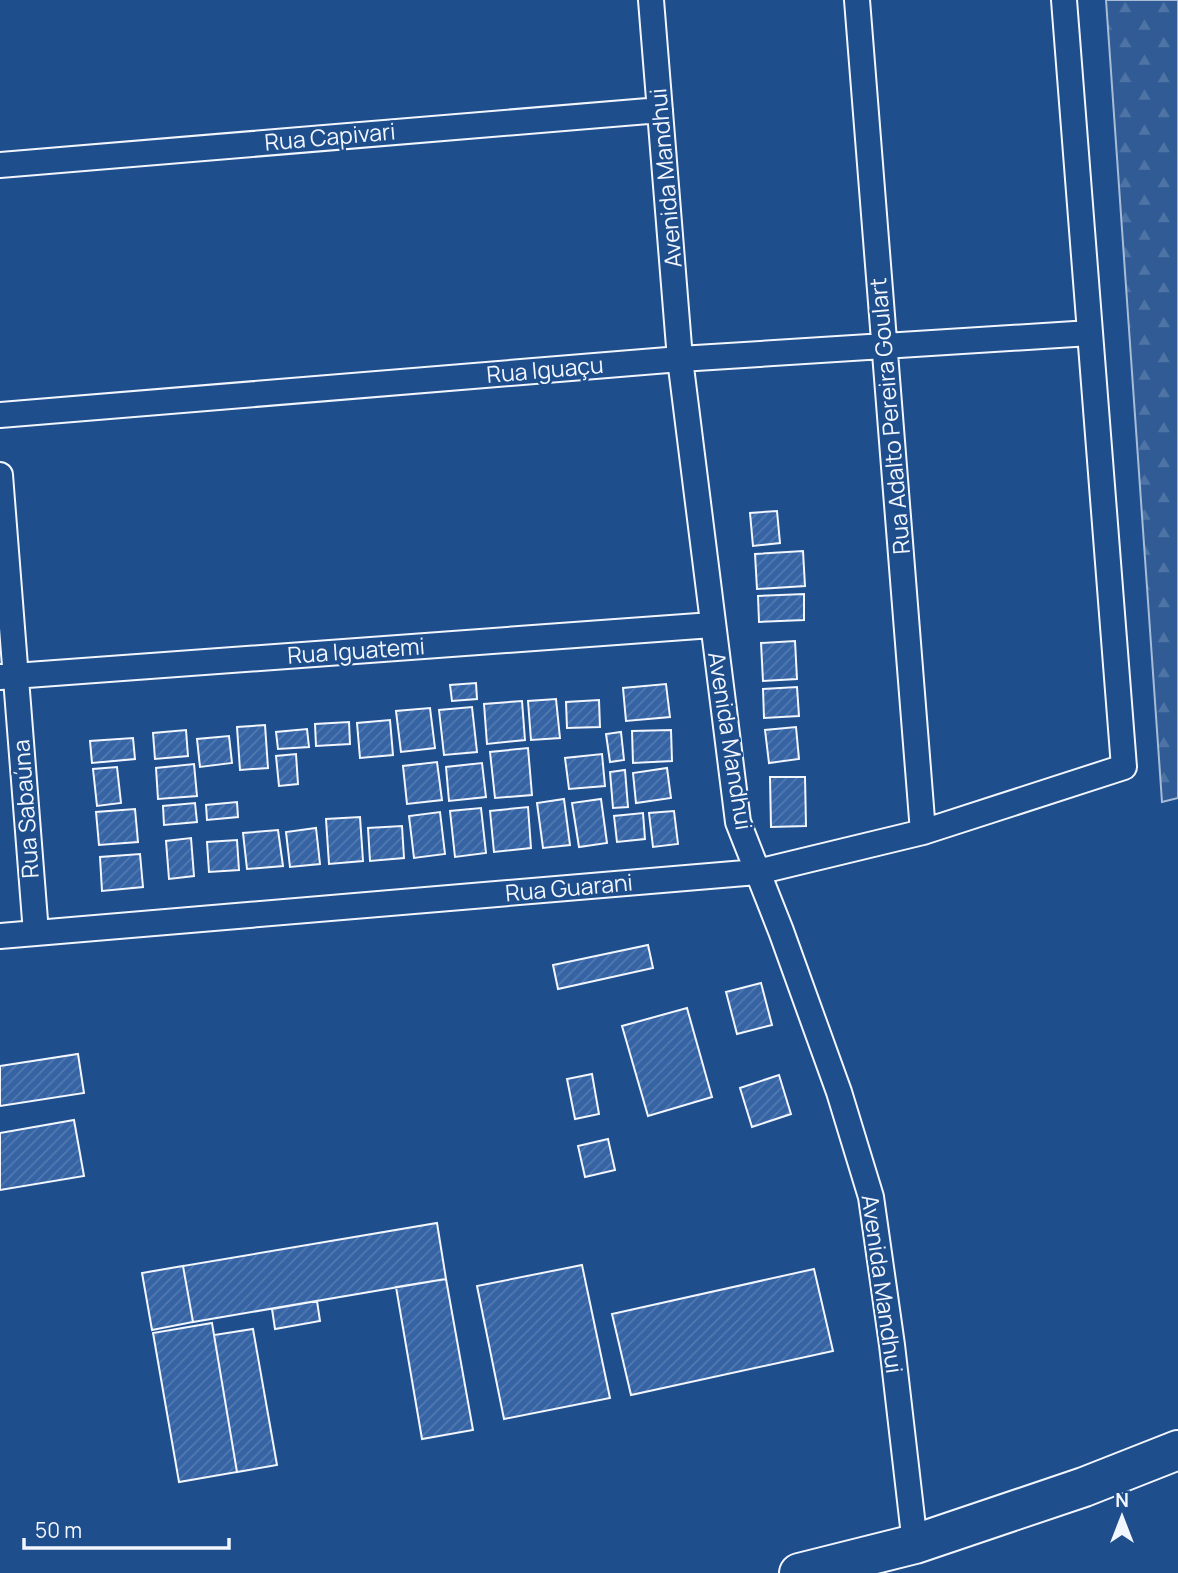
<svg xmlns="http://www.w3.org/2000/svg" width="1178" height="1573" font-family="Manrope,sans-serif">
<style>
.forest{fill:url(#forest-firs);stroke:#a8bbd7;stroke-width:2}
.building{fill:url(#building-hatch);stroke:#f2f6ff;stroke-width:2}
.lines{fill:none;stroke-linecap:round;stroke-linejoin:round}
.street-casing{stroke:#f2f6ff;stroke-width:28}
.highway-casing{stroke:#f2f6ff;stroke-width:42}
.street{stroke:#1f4e8c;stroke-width:24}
.highway{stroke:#1f4e8c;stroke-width:38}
.labels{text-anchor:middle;stroke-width:5;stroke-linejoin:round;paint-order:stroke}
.street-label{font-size:23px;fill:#f2f6ff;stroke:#1f4e8c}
</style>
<defs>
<pattern id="forest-firs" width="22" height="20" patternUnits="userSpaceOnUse" patternTransform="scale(1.75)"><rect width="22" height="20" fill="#305b95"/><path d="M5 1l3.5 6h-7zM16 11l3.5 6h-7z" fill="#4e73a5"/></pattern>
<pattern id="building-hatch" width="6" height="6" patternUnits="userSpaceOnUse" patternTransform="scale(1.75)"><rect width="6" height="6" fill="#3563a3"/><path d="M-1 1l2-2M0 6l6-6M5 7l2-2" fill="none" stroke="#537ab1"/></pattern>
</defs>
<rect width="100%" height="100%" fill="#1f4e8c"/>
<!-- forest -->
<path class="forest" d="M 1106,0 L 1178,0 L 1178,798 L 1162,802 Z"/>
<!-- building -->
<path class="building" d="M 777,511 L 780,543 L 753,546 L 750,513 Z
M 803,551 L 805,586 L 757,589 L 755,554 Z
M 804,594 L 804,620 L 759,622 L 758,596 Z
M 795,641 L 797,679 L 763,681 L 761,643 Z
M 476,683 L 477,699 L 452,701 L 450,685 Z
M 666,684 L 670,717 L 626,721 L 623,688 Z
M 797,687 L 799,716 L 764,718 L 763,689 Z
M 556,699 L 560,738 L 531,740 L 528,701 Z
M 599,700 L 600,727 L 567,728 L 566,702 Z
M 522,701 L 525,740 L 487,744 L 484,704 Z
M 472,707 L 477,752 L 444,755 L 439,710 Z
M 430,708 L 435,748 L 401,752 L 396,711 Z
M 390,720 L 393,755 L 360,758 L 357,723 Z
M 349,722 L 350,744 L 316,746 L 315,724 Z
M 265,725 L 268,768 L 240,770 L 237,727 Z
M 796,727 L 799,759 L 769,763 L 765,730 Z
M 307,729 L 309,747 L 278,749 L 276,732 Z
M 186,730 L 188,756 L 155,759 L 153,733 Z
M 671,730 L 672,761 L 633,763 L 632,731 Z
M 621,732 L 624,760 L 610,762 L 606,734 Z
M 229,736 L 232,763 L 200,767 L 197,739 Z
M 133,738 L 135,759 L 92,763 L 90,741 Z
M 528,748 L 532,795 L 495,798 L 490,752 Z
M 296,754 L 298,784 L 279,786 L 276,756 Z
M 602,754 L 605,786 L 569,789 L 565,758 Z
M 437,762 L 442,800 L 407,804 L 403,766 Z
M 482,763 L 486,797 L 449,801 L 446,767 Z
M 194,764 L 197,796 L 158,799 L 156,768 Z
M 117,767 L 121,803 L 97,806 L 93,769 Z
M 667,768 L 671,798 L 636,803 L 633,773 Z
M 625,770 L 628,807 L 613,808 L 610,772 Z
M 770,777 L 805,777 L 806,826 L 771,827 Z
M 564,799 L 570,845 L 543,848 L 537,803 Z
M 601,799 L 607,843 L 579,847 L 572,803 Z
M 237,802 L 238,817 L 207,820 L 206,805 Z
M 195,803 L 197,822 L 164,825 L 163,806 Z
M 528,807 L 531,848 L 494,852 L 490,811 Z
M 481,808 L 486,853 L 455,857 L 450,811 Z
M 135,809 L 138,842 L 99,845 L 96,812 Z
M 674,811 L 678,844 L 653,847 L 649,813 Z
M 440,812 L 445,854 L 414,858 L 409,816 Z
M 643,813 L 645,839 L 617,842 L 614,816 Z
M 360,817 L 363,861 L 329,864 L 326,819 Z
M 402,826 L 404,858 L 370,861 L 368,828 Z
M 316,828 L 320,864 L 290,867 L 286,832 Z
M 278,830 L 283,866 L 247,869 L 243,833 Z
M 191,838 L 194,876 L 169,879 L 166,841 Z
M 237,840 L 239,870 L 209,872 L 207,842 Z
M 140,854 L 143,887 L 102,891 L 100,857 Z
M 648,945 L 653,968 L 558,989 L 553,965 Z
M 761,983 L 772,1025 L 737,1034 L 726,992 Z
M 687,1008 L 712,1097 L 648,1116 L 622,1026 Z
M 78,1054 L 84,1093 L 0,1106 L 0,1066 Z
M 592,1074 L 599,1114 L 575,1119 L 567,1079 Z
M 779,1075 L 791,1114 L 752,1127 L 740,1088 Z
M 74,1120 L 84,1176 L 0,1190 L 0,1133 Z
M 608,1139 L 615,1170 L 585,1177 L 578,1146 Z
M 437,1223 L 446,1279 L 193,1322 L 183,1266 Z
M 582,1265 L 610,1398 L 504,1419 L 477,1286 Z
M 183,1266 L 193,1322 L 152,1330 L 142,1273 Z
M 814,1269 L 833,1351 L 631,1395 L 612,1314 Z
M 446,1279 L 473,1430 L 422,1439 L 396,1287 Z
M 317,1301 L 320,1321 L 275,1329 L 272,1309 Z
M 212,1323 L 237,1472 L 179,1482 L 153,1333 Z
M 253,1329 L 277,1465 L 237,1472 L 214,1335 Z"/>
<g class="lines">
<!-- street casing -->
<g class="street-casing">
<path id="street" d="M 651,0 L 680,359 L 738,822 L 781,931 L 839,1092 L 871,1197 L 892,1345 L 915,1544
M 857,0 L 923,832
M 0,165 L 660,110
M 0,415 L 680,359 L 1090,333
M 0,475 L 36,933
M 0,677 L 712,625
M 0,936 L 757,872 L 923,832 L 1124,767 L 1064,0"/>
</g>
<!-- highway casing -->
<g class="highway-casing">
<path id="highway" d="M 799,1573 L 915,1544 L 1084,1487 L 1178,1450"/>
</g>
<!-- street -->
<use href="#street" class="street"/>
<!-- highway -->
<use href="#highway" class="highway"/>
</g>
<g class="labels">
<!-- street labels -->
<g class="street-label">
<text transform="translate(330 137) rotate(-5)" y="8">Rua Capivari</text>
<text transform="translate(666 178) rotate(-95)" y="8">Avenida Mandhui</text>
<text transform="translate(545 370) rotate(-5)" y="8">Rua Iguaçu</text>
<text transform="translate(890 416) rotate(-95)" y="8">Rua Adalto Pereira Goulart</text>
<text transform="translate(356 651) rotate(-4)" y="8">Rua Iguatemi</text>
<text transform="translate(730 741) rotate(81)" y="8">Avenida Mandhui</text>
<text transform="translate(26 809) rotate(-94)" y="8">Rua Sabaúna</text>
<text transform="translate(569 888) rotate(-5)" y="8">Rua Guarani</text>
<text transform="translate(882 1284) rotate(82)" y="8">Avenida Mandhui</text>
</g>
</g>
<!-- north arrow -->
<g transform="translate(1122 1517)" stroke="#1f4e8c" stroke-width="5" paint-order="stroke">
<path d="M0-5L12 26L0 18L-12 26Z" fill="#f2f6ff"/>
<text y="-10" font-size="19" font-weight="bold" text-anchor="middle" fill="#f2f6ff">N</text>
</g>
<!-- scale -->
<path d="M24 1538v10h205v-10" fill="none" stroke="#f2f6ff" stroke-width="3.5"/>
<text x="35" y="1538" font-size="21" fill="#f2f6ff" stroke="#1f4e8c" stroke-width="5" paint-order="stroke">50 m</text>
</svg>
